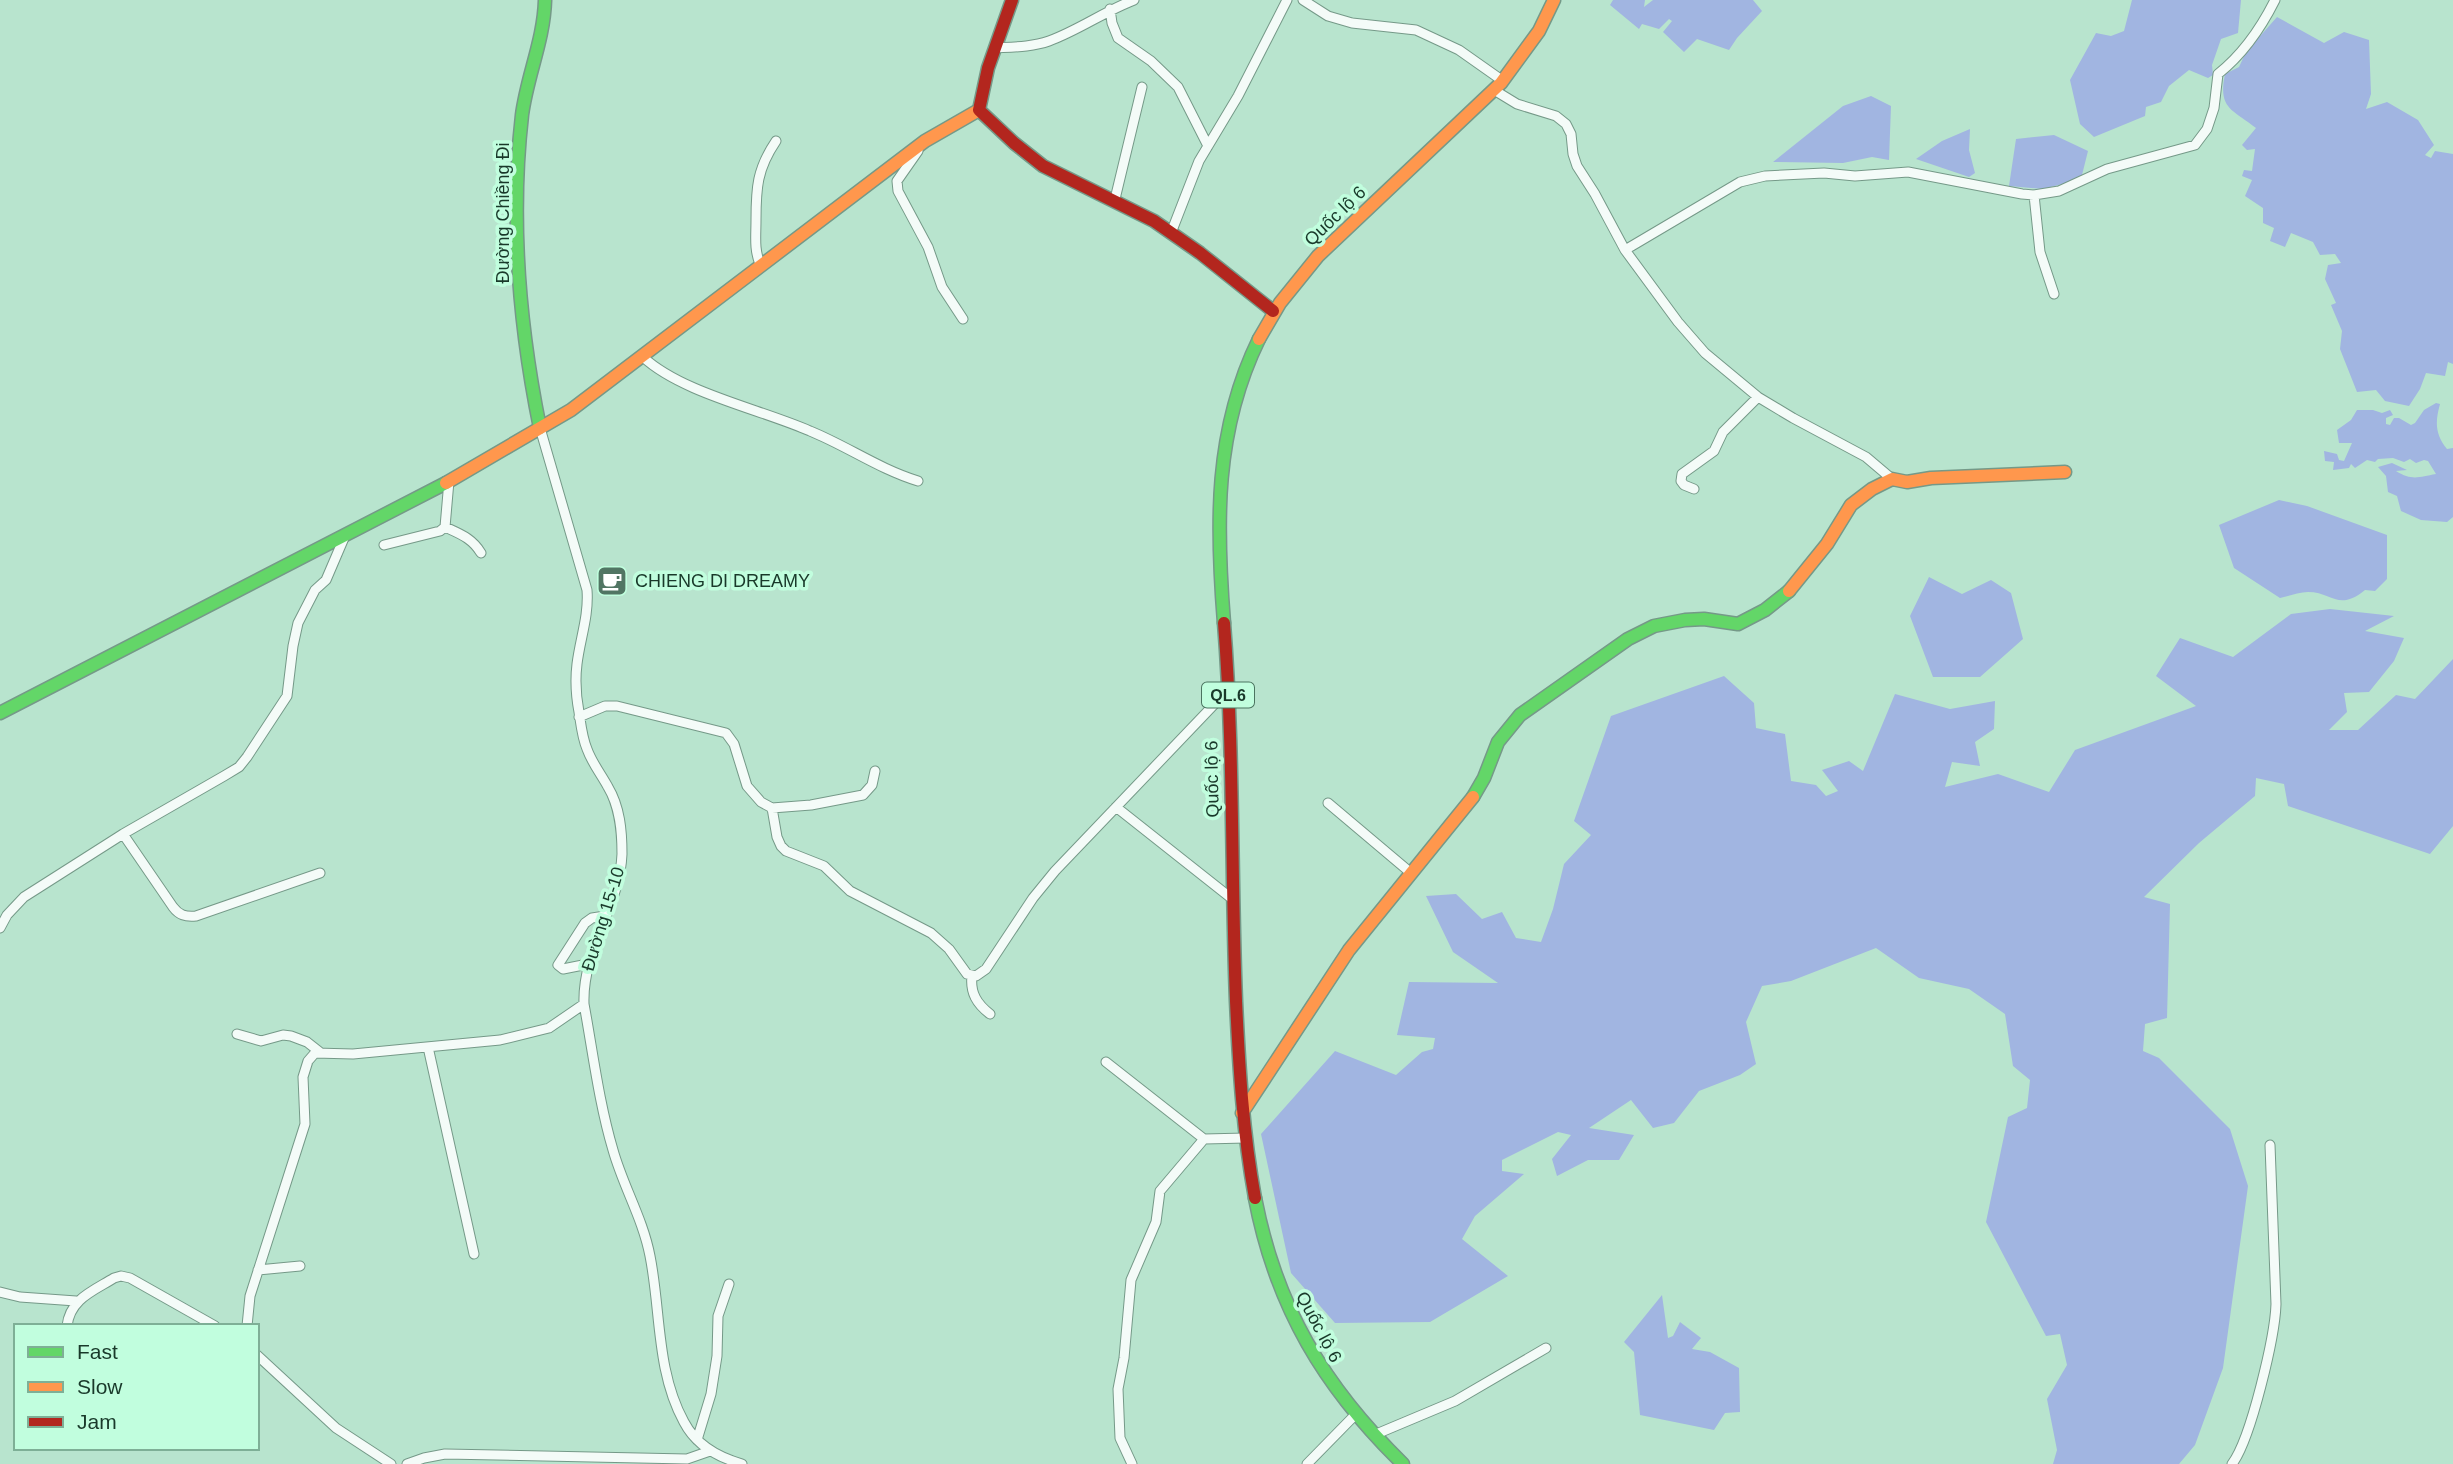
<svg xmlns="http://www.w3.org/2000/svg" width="2453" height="1464" font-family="Arial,sans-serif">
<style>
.forest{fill:#a1b5e1}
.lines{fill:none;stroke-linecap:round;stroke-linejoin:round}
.street-casing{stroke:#759988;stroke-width:11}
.fast-casing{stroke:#759988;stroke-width:15}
.slow-casing{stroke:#759988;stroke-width:15}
.jam-casing{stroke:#759988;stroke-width:15}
.street{stroke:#f4fbf8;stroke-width:9}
.fast{stroke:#63d668;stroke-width:12}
.slow{stroke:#ff974d;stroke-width:12}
.jam{stroke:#b3261e;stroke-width:12}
.labels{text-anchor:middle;stroke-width:7;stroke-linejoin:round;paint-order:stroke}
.shield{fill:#c1fede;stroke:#4b7460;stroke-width:2}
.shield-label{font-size:16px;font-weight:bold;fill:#19392a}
.street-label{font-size:18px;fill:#19392a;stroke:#c1fede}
.poi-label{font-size:18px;fill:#19392a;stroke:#c1fede;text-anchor:start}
</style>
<rect width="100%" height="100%" fill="#b8e4ce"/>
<!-- forest -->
<path class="forest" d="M 1613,0 L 1645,0 L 1644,7 L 1653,0 L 1753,0 L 1762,11 L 1737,38 L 1729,50 L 1697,39 L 1684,52 L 1663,32 L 1672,21 L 1669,19 L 1659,29 L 1642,24 L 1639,29 L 1610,5 Z
M 2132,0 L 2241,0 L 2238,33 L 2221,39 L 2212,65 L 2213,75 L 2208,78 L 2189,70 L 2169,86 L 2161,102 L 2146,107 L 2145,116 L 2094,137 L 2080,124 L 2070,80 L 2096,33 L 2111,36 L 2124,31 Z
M 2277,17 L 2324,43 L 2344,32 L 2369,40 L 2371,94 L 2366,109 L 2387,102 L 2418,120 L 2434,145 L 2425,155 L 2431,158 L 2435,151 L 2453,154 L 2453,364 L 2448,362 L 2445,376 L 2426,373 L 2420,389 L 2409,406 L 2385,401 L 2376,390 L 2357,392 L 2340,349 L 2342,331 L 2331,305 L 2336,303 L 2325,279 L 2328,265 L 2341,263 L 2335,254 L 2320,255 L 2313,242 L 2291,233 L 2285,247 L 2270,241 L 2274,228 L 2263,223 L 2263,208 L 2245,196 L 2252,180 L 2242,176 L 2244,170 L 2252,171 L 2255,149 L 2247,150 L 2242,145 L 2256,128 C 2231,109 2218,108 2225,74 L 2239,67 L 2246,52 Z
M 1871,96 L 1891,106 L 1889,160 L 1872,157 L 1843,163 L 1773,162 L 1843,106 Z
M 1970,129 L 1969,150 L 1975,173 L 1969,177 L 1916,159 L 1942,141 Z
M 2054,135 L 2088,151 L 2081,179 L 2043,189 L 2009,186 L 2016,139 Z
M 2436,403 L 2440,404 C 2435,422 2435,434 2447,449 L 2453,448 L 2453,517 L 2447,522 L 2421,520 L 2401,511 L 2397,496 L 2388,492 L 2386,476 L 2378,467 L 2392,463 L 2407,470 L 2396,471 C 2412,481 2419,477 2436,474 L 2428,461 L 2424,460 L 2416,463 L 2410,459 L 2404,462 L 2393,458 L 2378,459 L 2375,462 L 2367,460 L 2355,468 L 2351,464 L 2349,468 L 2333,470 L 2334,462 L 2325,461 L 2324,451 L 2337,454 L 2339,460 L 2344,461 L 2352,443 L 2339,443 L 2337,430 L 2351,420 L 2357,410 L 2373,410 L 2382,413 L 2390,410 L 2393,415 L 2386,418 L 2386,424 L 2390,425 L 2394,418 L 2399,418 L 2411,425 L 2415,423 L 2424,410 Z
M 2279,500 L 2307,506 L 2387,535 L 2387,579 L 2375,591 L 2365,590 C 2338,612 2333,592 2308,592 C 2299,592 2289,596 2280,598 L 2234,568 L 2219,525 Z
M 1929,577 L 1962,594 L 1991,580 L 2011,593 L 2023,639 L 1980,677 L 1933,677 L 1910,616 Z
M 2330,609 L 2394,616 L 2365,631 L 2404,638 L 2394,661 L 2369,692 L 2344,693 L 2347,712 L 2329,730 L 2358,730 L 2396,695 L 2415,699 L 2453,659 L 2453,826 L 2430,854 L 2288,806 L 2284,784 L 2256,778 L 2255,796 L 2199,843 L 2144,897 L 2170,904 L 2167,1018 L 2145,1024 L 2143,1051 L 2159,1058 L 2230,1129 L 2248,1186 L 2223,1368 L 2195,1445 L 2179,1464 L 2053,1464 L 2057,1450 L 2047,1399 L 2067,1365 L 2060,1334 L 2046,1336 L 1986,1222 L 2008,1117 L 2027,1108 L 2030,1080 L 2013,1066 L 2005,1014 L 1969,989 L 1919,978 L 1876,948 L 1791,981 L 1762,986 L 1746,1022 L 1756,1064 L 1740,1075 L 1699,1091 L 1674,1123 L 1653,1128 L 1631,1100 L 1589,1128 L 1634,1135 L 1619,1160 L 1588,1160 L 1557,1176 L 1552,1159 L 1571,1135 L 1558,1132 L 1502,1160 L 1502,1171 L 1524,1174 L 1475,1216 L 1462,1239 L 1508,1276 L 1430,1322 L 1335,1323 L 1291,1273 L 1261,1134 L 1335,1051 L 1396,1075 L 1422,1052 L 1433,1049 L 1435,1038 L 1397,1035 L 1409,982 L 1498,983 L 1453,952 L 1426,896 L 1456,894 L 1482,919 L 1502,912 L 1516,938 L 1541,942 L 1553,909 L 1564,864 L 1591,835 L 1574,821 L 1611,716 L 1724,676 L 1754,703 L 1756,728 L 1785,734 L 1791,781 L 1816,785 L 1826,796 L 1838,791 L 1822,770 L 1849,761 L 1863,771 L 1895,694 L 1950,709 L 1995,701 L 1994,729 L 1975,742 L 1980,766 L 1952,762 L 1945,787 L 1998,774 L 2049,792 L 2075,750 L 2196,706 L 2156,676 L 2180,638 L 2233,657 L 2291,614 Z
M 1662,1295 L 1668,1338 L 1673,1336 L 1680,1322 L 1701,1338 L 1692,1349 L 1710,1352 L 1739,1368 L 1740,1412 L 1725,1413 L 1714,1430 L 1640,1415 L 1634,1352 L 1624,1342 Z"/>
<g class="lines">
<!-- street casing -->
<g class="street-casing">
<path id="street" d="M 1303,0 L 1328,16 L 1352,23 L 1416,30 L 1459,50 L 1503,81
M 1110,9 L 1112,23 L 1118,38 L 1151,61 L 1178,87 L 1208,146
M 995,48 C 1013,47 1032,47 1049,41 C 1079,30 1105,11 1134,0
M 1494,90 L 1517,104 L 1556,116 L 1566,124 L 1571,134 L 1573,154 L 1577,166 L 1595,194 L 1625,250 L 1678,322 L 1705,353 L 1758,397 L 1793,418 L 1866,457 L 1892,479
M 918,151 L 897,181 L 898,191 L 928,247 L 942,287 L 963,319
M 2034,195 L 2040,252 L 2054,294
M 1115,199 L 1142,87
M 1171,233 L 1199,161 L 1238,96 L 1287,0
M 1625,250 L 1740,182 L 1765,176 L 1824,173 L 1855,176 L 1908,172 L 2022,194 L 2034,195 L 2059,191 L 2107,169 L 2195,145 L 2207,129 L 2214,108 L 2218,74 C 2242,55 2261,28 2275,0
M 760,264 C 754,249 756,237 756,220 C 756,188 757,169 776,141
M 643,357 C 682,393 760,409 810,431 C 847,446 879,469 918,481
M 540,428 L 587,590 C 589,616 580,639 577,664 C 575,680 576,696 579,712 C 581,725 582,737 587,749 C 592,763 601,774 608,787 C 620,807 622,831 622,854 C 620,906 582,949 584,1004 C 593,1053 599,1103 613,1150 C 623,1186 643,1219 650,1256 C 661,1311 656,1371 684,1422 C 696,1445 717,1457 742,1464
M 1694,489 L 1684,485 L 1681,481 L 1682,474 L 1714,451 L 1723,432 L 1758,397
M 445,527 C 460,534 472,538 481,553
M 384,545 L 440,531 L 445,527 L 449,481
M 579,717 L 605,706 L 617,706 L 726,733 L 734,744 L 747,786 L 761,802 L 772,808 L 811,805 L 863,795 L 872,785 L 875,771
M 1328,803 L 1411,873
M 1116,807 L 1231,898
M 772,808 L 777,837 L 781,846 L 786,851 L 824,866 L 850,891 L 931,933 L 949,949 L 967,974 L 976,976 L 986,969 L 1033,898 L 1055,871 L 1227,691
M 123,834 L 173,907 C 179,915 185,917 196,916 L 320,873
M 0,928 L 7,915 L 24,897 L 123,834 L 224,776 L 239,767 L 247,757 L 287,696 L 293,646 L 298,623 L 315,590 L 326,580 L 344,538
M 588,964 L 563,969 L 558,965 L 585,923 L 592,918 L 605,916
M 972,976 C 970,993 977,1004 990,1014
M 237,1034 L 261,1041 L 283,1035 L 291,1036 L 307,1042 L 321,1053
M 428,1047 L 474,1254
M 1106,1062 L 1204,1139 L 1246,1138
M 258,1270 L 300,1266
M 0,1292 L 20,1297 L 76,1301
M 67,1326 C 70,1299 93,1291 114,1278 L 121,1276 L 130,1278 L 215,1326
M 247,1326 L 250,1296 L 305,1124 L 303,1077 L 308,1061 L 315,1053 L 353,1054 L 500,1040 L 549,1028 L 584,1004
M 257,1355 L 336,1428 L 391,1464
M 1374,1435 L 1455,1401 L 1546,1348
M 697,1440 L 711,1394 L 717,1356 L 718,1316 L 729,1284
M 407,1464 L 424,1458 L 445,1454 L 687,1459 L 710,1451
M 1132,1464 L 1120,1438 L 1118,1389 L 1124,1358 L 1131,1280 L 1156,1222 L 1160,1191 L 1204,1139
M 1307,1464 L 1356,1414
M 2232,1464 C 2251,1439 2275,1336 2276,1304 L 2270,1145"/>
</g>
<!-- fast casing -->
<g class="fast-casing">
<path id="fast" d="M 540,428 C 519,325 510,220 522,115 C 527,76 544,40 545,0
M 1224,623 C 1216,524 1214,431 1259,339
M 0,713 L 446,483
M 1473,797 L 1484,778 L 1498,742 L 1520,715 L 1628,639 L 1654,626 L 1685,620 L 1704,619 L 1738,624 L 1765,610 L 1789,591
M 1255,1198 C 1276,1307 1324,1387 1403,1464"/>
</g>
<!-- slow casing -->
<g class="slow-casing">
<path id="slow" d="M 1259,339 L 1280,303 L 1318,256 L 1501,83 L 1539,31 L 1554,0
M 446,483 L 571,410 L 925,141 L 979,110
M 1789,591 L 1827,544 L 1851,505 L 1872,489 L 1892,479 L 1907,482 L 1931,478 L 2065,472
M 1242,1113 L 1349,950 L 1473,797"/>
</g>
<!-- jam casing -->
<g class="jam-casing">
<path id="jam" d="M 1012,0 L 988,68 L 979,110 L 1014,143 L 1043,166 L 1154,221 L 1200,253 L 1273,311
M 1224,623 C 1234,749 1231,876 1236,1001 C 1239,1067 1243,1133 1255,1198"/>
</g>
<!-- street -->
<use href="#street" class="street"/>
<!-- fast -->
<use href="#fast" class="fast"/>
<!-- slow -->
<use href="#slow" class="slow"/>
<!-- jam -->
<use href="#jam" class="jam"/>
</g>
<!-- icons -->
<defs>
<g id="cafe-square" transform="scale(1.575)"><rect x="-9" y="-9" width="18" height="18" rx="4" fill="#517563" stroke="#c1fede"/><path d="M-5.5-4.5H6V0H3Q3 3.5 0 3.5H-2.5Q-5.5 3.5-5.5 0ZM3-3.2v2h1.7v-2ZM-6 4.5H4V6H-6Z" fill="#fff"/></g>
</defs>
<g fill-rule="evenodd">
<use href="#cafe-square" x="612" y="581"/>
</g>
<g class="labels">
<!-- shield labels -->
<rect class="shield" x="1202" y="682.5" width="52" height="25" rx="5"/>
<g class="shield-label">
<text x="1228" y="701">QL.6</text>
</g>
<!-- street labels -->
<g class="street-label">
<text transform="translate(503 213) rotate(-90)" y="6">Đường Chiềng Đi</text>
<text transform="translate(1335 216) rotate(-44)" y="6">Quốc lộ 6</text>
<text transform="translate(1212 779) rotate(-91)" y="6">Quốc lộ 6</text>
<text transform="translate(603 919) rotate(-73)" y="6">Đường 15-10</text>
<text transform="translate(1319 1327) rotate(62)" y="6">Quốc lộ 6</text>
</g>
<!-- poi labels -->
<g class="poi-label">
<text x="635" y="587">CHIENG DI DREAMY</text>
</g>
</g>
<!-- legend -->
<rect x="14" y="1324" width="245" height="126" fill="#c1fede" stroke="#7eaf96" stroke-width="2"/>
<rect x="28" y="1347" width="35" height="10" fill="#63d668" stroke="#7eaf96" stroke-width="2"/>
<text x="77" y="1359" font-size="21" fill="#19392a">Fast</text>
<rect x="28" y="1382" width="35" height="10" fill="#ff974d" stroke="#7eaf96" stroke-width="2"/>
<text x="77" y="1394" font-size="21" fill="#19392a">Slow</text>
<rect x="28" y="1417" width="35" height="10" fill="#b3261e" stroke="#7eaf96" stroke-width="2"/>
<text x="77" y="1429" font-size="21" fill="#19392a">Jam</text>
</svg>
